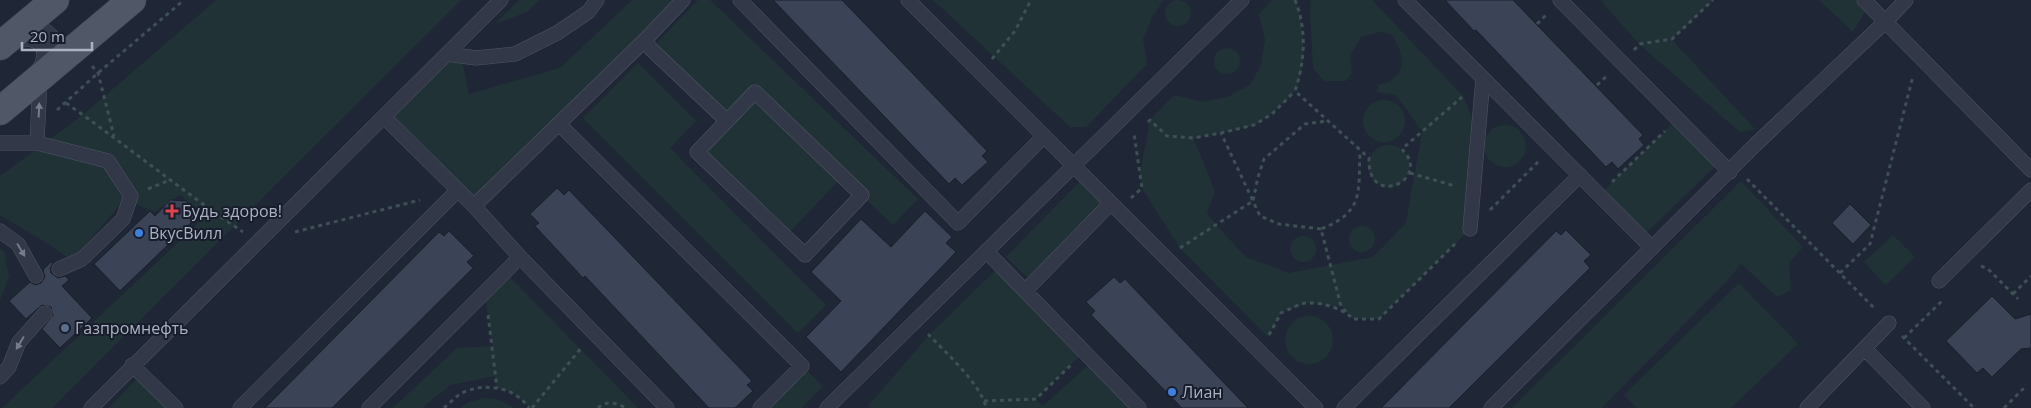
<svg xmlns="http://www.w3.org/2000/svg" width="2031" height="408" font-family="'Open Sans',sans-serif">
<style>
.green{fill:#213237}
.building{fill:#3b4357;stroke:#1a1f2d}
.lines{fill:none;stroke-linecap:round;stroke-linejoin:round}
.service-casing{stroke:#505565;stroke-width:15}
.minor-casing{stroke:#505565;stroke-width:29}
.primary-casing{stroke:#3c4150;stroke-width:29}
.path{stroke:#3e4f55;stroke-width:3;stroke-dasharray:4 4;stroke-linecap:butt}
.service{stroke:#323847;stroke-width:14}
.minor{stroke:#323847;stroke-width:28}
.primary{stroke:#505767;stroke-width:28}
.oneway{fill:#757b8c}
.health-dot{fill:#e0444e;stroke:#181d2b;stroke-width:2}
.shop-dot{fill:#3f7fe0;stroke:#181d2b;stroke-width:2}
.service-dot{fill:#5c6f8a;stroke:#181d2b;stroke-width:2}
.labels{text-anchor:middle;stroke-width:4;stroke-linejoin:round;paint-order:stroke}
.poi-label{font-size:16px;fill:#acb2c4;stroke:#181d2b;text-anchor:start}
</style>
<rect width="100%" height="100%" fill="#1f2636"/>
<!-- green -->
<path class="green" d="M1165 13a13 13 0 1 1 26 0a13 13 0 1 1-26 0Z
M 216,0 L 461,0 L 52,408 L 2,408 L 205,217 L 180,195 L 154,212 L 125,199 L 72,261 L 58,250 L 0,215 L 0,176 L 84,114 Z
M 519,0 L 539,0 L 527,12 L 495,24 Z
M 632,0 L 686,0 L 474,206 L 384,117 L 447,54 L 461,56 L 469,94 L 560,68 Z
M 698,0 L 710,0 L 918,199 L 893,225 L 842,177 L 785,237 L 697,152 L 727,121 L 651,49 Z
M 933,0 L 1164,0 L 1152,17 L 1143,39 L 1147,64 L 1086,127 L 1070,127 Z
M 1272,0 L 1295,0 C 1305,23 1308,68 1295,90 C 1288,102 1267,119 1254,125 C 1235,132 1213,133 1194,139 L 1215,192 L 1207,212 L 1216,225 L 1246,257 L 1289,273 L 1373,257 L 1406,223 L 1422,131 L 1396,95 L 1377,92 L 1379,85 C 1408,78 1406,55 1391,34 L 1380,32 L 1362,36 L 1350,55 L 1352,73 L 1346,81 L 1324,81 L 1313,68 L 1310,10 L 1311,0 L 1372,0 L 1463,96 L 1473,120 L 1470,229 L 1379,319 L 1353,319 L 1341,306 L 1328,306 L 1307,303 L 1281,313 L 1268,337 L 1180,248 L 1142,188 L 1140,173 L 1150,120 L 1174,95 L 1203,102 L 1227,97 L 1250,85 L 1261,65 L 1265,40 L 1259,14 Z
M 1600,0 L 1713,0 L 1672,40 L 1755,129 L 1740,132 L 1640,45 Z
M 1819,0 L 1864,0 L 1869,6 L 1853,32 Z
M1214 61a13 13 0 1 1 26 0a13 13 0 1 1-26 0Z
M 638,63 L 696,121 L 670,148 L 826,305 L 798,333 L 583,118 Z
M1363 121a21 21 0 1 1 42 0a21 21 0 1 1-42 0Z
M 1678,118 L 1720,162 L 1641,238 L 1600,194 Z
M1484 146a21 21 0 1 1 42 0a21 21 0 1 1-42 0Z
M1368 166a21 21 0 1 1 42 0a21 21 0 1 1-42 0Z
M 1084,177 L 1111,203 L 1033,283 L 1006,257 Z
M 1741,181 L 1803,247 L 1789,263 L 1791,290 L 1777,297 L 1741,264 L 1726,282 L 1602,408 L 1512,408 Z
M1349 239a13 13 0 1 1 26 0a13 13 0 1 1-26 0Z
M 1893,235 L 1915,257 L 1886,285 L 1864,262 Z
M1290 249a13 13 0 1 1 26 0a13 13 0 1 1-26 0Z
M 0,248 L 4,251 L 9,277 L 0,300 Z
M 1000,266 L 1084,352 L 1036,399 L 1043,406 L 1093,361 L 1139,408 L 870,408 L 868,406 L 929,335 Z
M 505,272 L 638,408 L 529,408 C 522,398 510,390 497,388 L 495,376 L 451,385 L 426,404 L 423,408 L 393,408 L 457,348 L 492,346 L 485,292 Z
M 1739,283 L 1798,344 L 1731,408 L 1637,408 L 1624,395 Z
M1285 340a24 24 0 1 1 48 0a24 24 0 1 1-48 0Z
M 802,366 L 823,386 L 802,408 L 760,408 Z
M 141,374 L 176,408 L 109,408 Z
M 483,398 L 497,399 L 515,408 L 460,408 L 469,402 Z"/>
<!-- building -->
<path class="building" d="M 773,0 L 842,0 L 987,151 L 982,156 L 988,162 L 962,185 L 955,178 L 949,184 Z
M 1445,0 L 1513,0 L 1643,135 L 1639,139 L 1644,145 L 1618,169 L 1612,162 L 1606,167 L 1476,30 L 1474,31 Z
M 557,188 L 564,195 L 569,190 L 752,381 L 747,385 L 753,391 L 735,408 L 709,408 L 585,276 L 583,278 L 535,226 L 539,223 L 530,214 Z
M 170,200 L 186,201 L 199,215 L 120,291 L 94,264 L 150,211 L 155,216 Z
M 1850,204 L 1871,225 L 1853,244 L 1832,223 Z
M 925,211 L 952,237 L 946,243 L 956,252 L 841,372 L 806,337 L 841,301 L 811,272 L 861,219 L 891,247 Z
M 1566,230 L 1591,255 L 1584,261 L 1590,268 L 1449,408 L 1381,408 L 1556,231 L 1561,235 Z
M 449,231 L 474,256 L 467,262 L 473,268 L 332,408 L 265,408 L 439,232 L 444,236 Z
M 51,262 L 53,263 L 50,268 L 51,273 L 58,278 L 65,276 L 69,280 L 62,286 L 92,318 L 60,348 L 42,329 L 53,315 L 51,307 L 42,305 L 26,319 L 9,301 L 30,282 L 35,285 L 41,283 L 45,277 L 43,270 Z
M 1114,277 L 1120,283 L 1125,279 L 1248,408 L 1182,408 L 1091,315 L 1095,311 L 1086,302 Z
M 1992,296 L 2015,319 L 2031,314 L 2031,348 L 2021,349 L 1992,377 L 1983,368 L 1977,373 L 1946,341 Z"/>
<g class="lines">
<!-- service casing -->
<g class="service-casing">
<path id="service" d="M 740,0 L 958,223 L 1044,136
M 908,0 L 1316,408
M 1405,0 L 1652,248
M 1560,0 L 1730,172
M 1864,0 L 2031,170
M 645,40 L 651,49 L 727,121
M 447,54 L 476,58 L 515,54 L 557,33 L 588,12 L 597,0
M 755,92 L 862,195 L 805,255 L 697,152 Z
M 384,117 L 474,206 L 520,257 L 667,408
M 559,124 L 802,366 L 760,408
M 0,143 L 37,143 L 108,161 L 131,196 L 123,219 L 82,259 L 59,269
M 37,143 L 40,78
M 474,206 L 645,40 L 683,0
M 1470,229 L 1483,78
M 0,231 L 18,244 L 36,276
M 986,251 L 1139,408
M 1939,281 L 2031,190
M 1025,291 L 1111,203
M 1865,349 L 1923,408
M 132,365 L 176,408
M 0,377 L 9,367 L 19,342 L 45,313
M 91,408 L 501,0
M 240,408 L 457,191
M 369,408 L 520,257
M 827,408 L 1242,0
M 1344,408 L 1580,175
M 1491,408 L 1755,145 L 1885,22 L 1906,0
M 1807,408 L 1889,323"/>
</g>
<!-- minor casing -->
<g class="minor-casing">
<path id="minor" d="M 11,37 C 40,21 64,49 43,75"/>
</g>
<!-- primary casing -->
<g class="primary-casing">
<path id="primary" d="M 0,46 L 55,0
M 0,111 L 132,0"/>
</g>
<!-- path -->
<path class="path" d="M 1295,0 C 1307,29 1305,61 1295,91 L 1369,158 C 1367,205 1420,185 1409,159 C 1408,156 1404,152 1402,149 L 1462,97
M 1537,24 L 1548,13
M 1634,50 L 1640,44 L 1672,39 L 1713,0
M 992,59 L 1015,31 L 1031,0
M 92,66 L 98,73 L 114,136
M 1597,85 L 1608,75
M 66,103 C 126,145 182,191 243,232
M 57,110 L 98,73 L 184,0
M 1148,122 L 1150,120 L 1167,136 L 1194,138 L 1221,133 L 1254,125 L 1272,114 L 1295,91
M 1410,173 L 1455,186
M 1747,179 L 1876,310
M 1612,182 L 1665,131
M 148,189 L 170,180
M 1131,198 L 1142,188 L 1134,134 L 1135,132
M 1490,210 L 1539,161
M 1321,229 L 1279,224 L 1260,216 L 1253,201 L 1258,177 L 1264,159 L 1305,124 L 1327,121
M 295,232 L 420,200
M 1180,248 L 1253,201 L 1221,133
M 1981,266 L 1988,269 L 2018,299
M 1840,273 L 1870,244 L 1913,76
M 2013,294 L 2031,276
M 1346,312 L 1341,306 L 1321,229 C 1365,212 1358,191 1360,151
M 488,315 L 497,388
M 928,334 C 944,351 982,385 986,408
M 1269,335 L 1281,313 C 1289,310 1299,303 1308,303 C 1322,302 1344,309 1353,319 L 1379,319 L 1457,242
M 1902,336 L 1974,408
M 1904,338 L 1943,300
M 984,401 L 1036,399 L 1072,364
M 444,408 C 450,403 456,396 462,393 C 485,382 515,387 529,408
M 532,408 L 582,347
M 598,408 C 606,400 617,403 626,408
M 2004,408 L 2026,386"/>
<!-- service -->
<use href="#service" class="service"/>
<!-- minor -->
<use href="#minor" class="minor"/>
<!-- primary -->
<use href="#primary" class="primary"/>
</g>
<!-- one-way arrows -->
<defs><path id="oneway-solid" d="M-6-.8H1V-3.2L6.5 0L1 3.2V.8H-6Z" transform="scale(1.25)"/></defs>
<g class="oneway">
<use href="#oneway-solid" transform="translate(39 110) rotate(-87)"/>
<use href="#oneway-solid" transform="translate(21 250) rotate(59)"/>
<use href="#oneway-solid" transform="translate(20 343) rotate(121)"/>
</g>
<!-- markers -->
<path class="health-dot" d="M169.5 203.5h5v5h5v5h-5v5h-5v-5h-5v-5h5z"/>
<g class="shop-dot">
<circle cx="139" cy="233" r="5"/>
<circle cx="1172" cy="392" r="5"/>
</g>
<circle class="service-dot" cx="65" cy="328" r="5"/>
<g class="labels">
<!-- poi labels -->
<g class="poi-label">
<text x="182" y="217">Будь здоров!</text>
<text x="149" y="239">ВкусВилл</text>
<text x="75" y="334">Газпромнефть</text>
<text x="1182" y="398">Лиан</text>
</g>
</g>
<!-- scale -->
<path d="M22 42v8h70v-8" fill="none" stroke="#acb2c4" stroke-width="2.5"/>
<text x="30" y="42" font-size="15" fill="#acb2c4" stroke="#181d2b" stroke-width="4" paint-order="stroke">20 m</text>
</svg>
